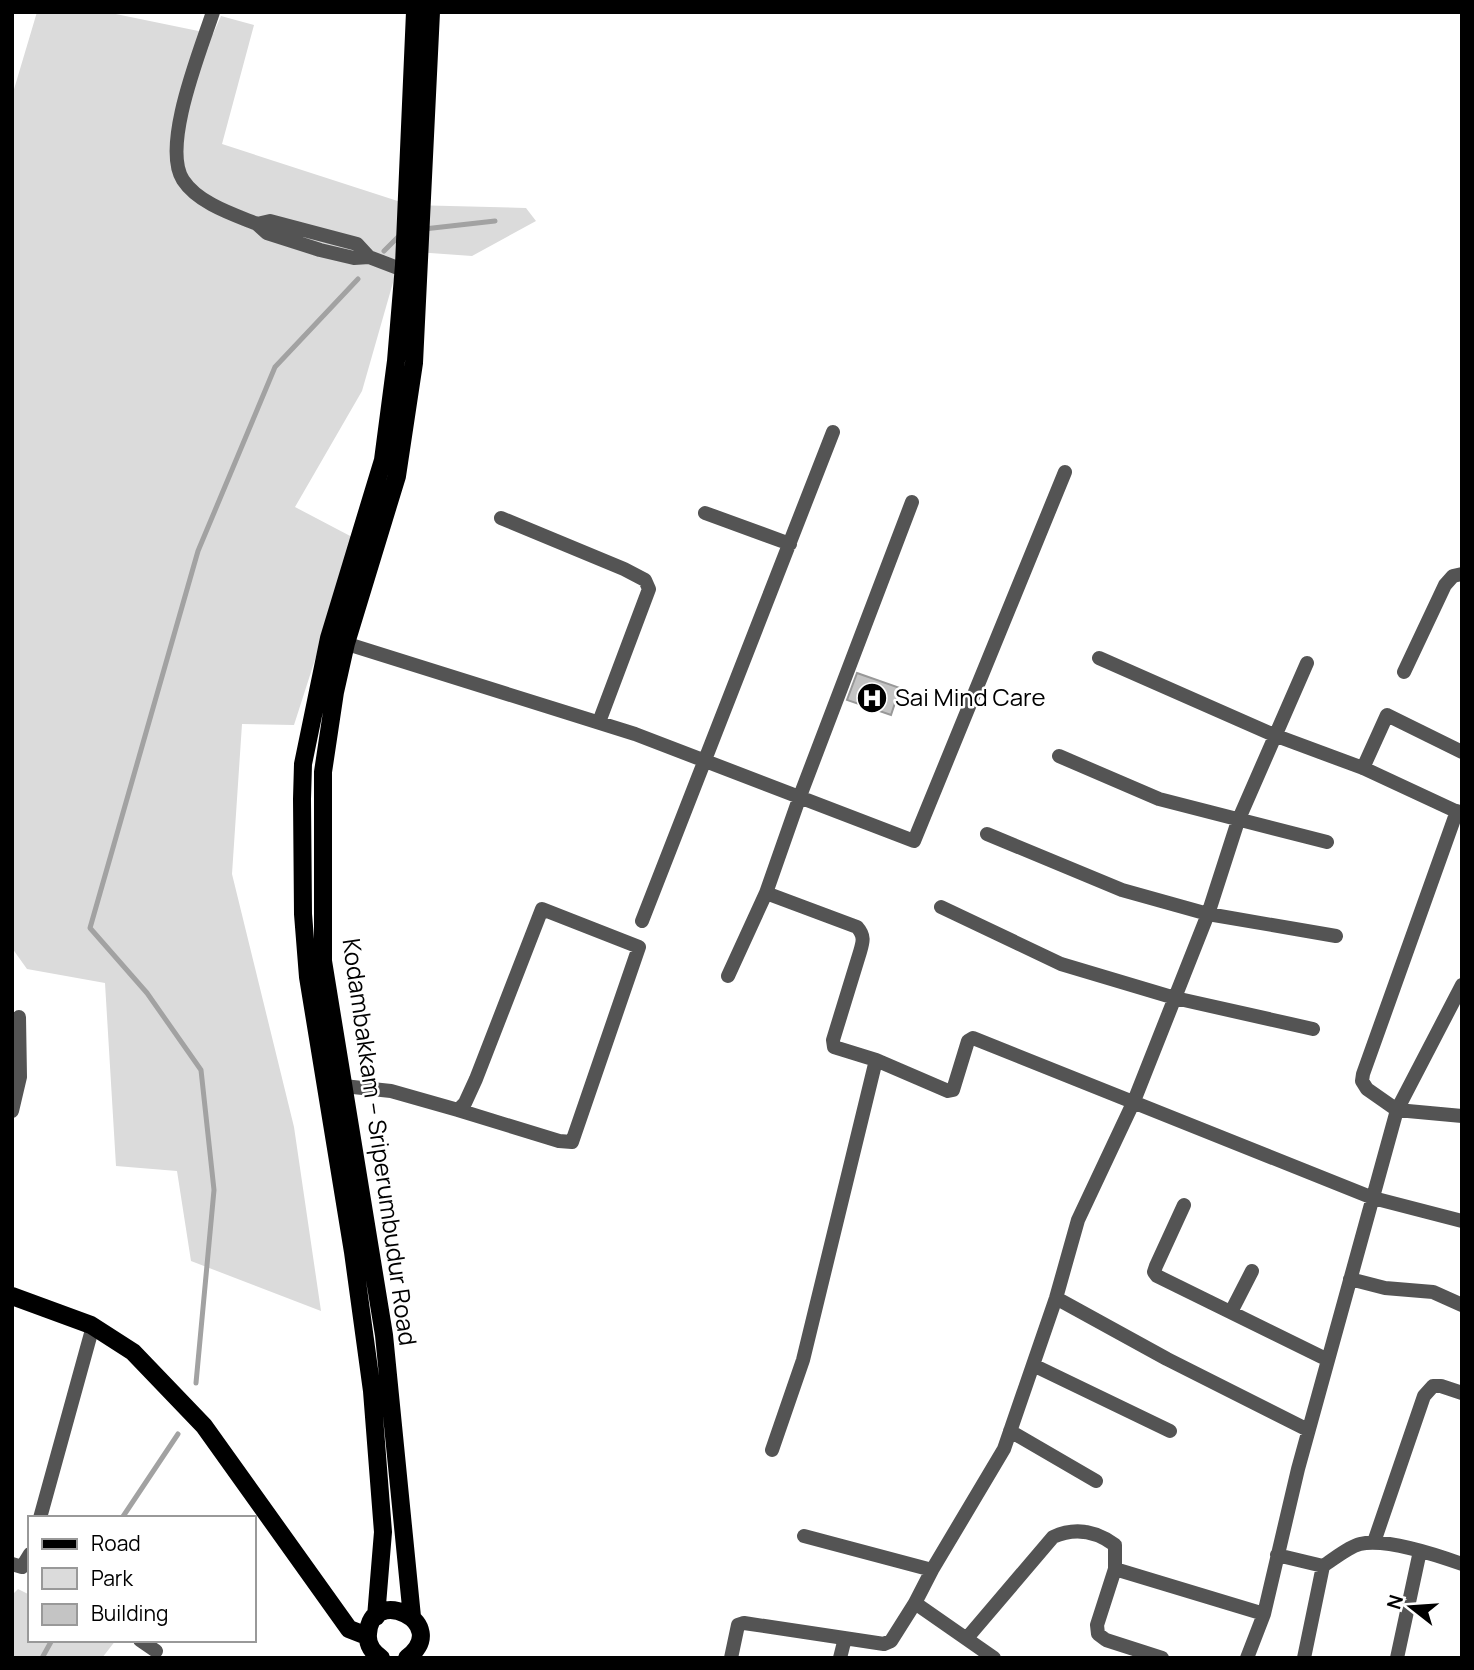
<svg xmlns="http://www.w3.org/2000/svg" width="1474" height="1670" font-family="Manrope,sans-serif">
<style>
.green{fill:#dbdbdb}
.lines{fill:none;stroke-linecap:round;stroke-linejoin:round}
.stream{stroke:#a2a2a2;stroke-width:5}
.building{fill:#c4c4c4;stroke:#989898;stroke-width:2}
.street{stroke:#545454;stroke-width:14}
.primary{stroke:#000;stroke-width:18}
.labels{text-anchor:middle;stroke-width:5;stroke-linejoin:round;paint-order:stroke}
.poi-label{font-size:24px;fill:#000;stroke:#fff;text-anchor:start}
.street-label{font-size:24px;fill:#000;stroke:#fff}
</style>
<rect width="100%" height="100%" fill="#fff"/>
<!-- green -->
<path class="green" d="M 37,12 L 106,12 L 213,34 L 221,16 L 254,25 L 222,144 L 410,205 L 526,208 L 536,221 L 472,256 L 402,251 L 362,391 L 295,507 L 354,538 L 294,725 L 242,724 L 232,874 L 294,1127 L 321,1311 L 191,1261 L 177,1171 L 116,1166 L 105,983 L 27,969 L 12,948 L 12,96 Z
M 18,1589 L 30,1595 L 30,1640 L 116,1640 L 102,1658 L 12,1658 L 12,1595 Z"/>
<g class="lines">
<!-- stream -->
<path class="stream" d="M 424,229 L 495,221
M 384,251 L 399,236
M 196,1383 L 214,1190 L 201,1070 L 147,993 L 90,928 L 198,551 L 275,367 L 358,279
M 122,1518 L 178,1434
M 42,1658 L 52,1640"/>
</g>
<!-- building -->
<path class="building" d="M 857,673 L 900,688 L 891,715 L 847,700 Z"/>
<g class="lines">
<!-- street -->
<path class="street" d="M 213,12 C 201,49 161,146 183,180 C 198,203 232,214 257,224
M 369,257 L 357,244 L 270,221 L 257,224 L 267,233 L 320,250 L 354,258 L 369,257 L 403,270
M 912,502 L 800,796 L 766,893 L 857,927 C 865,936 863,942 860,952 L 833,1040 L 834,1047 L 876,1060 L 948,1091 L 953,1090 L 968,1041 L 973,1038 L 1373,1198 L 1462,1221
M 705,513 L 790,544
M 501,518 L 624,569 L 645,580 L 649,589 L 599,722
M 338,641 L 635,734 L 914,841 L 1065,472
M 1099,658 L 1274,735 L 1363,768 L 1462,814
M 1404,672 L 1445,585 L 1453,576 L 1462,574
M 1059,756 L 1159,799 L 1327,842
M 1363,768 L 1387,715 L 1462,752
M 1457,811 L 1363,1074 L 1362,1081 L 1367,1089 L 1397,1110 L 1462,1116
M 987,834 L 1122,890 L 1208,914 L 1336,936
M 941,907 L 1061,964 L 1175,998 L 1313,1029
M 642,921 L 833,432
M 728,976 L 766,893
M 334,1085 L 391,1091 L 458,1110 L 465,1103 L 476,1079 L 542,909 L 639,947 L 572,1142 L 559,1141 L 458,1110
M 12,1111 L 20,1077 L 19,1017
M 1184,1205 L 1156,1266 L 1154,1272 L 1157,1276 L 1328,1360
M 1350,1279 L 1385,1288 L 1433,1292 L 1462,1305
M 1056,1298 L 1167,1359 L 1308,1430
M 1231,1312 L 1252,1271
M 1033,1365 L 1170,1431
M 1010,1431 L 1096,1481
M 772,1450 L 803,1360 L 876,1060
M 40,1518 L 93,1326
M 804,1536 L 932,1570
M 1374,1542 L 1424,1396 L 1433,1386 L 1441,1386 L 1462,1393
M 1277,1555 L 1323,1566 C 1334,1559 1348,1547 1360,1544 C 1385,1538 1437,1555 1462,1564
M 12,1564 L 22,1567 L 30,1554
M 1115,1569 L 1264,1614
M 915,1603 L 994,1658
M 967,1638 L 1053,1537 C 1075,1527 1096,1531 1115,1545 L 1115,1569 L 1097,1625 L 1098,1634 L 1106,1640 L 1162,1658
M 140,1640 L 156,1651
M 731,1658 L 738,1625 L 744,1623 L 884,1644 L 891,1641 L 915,1603 L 932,1570 L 1004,1449 L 1056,1298 L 1078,1220 L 1134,1101 L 1208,914 L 1238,821 L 1307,663
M 840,1658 L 845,1638
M 1247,1658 L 1264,1614 L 1298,1469 L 1397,1110 L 1462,985
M 1304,1658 L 1323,1566
M 1397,1658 L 1420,1551"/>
<!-- primary -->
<path class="primary" d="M 12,1296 L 91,1325 L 133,1352 L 204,1426 L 349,1629 L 367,1636
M 376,1617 L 383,1532 L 372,1391 L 353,1252 L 308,977 L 303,914 L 302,799 L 303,764 L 329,638 L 383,460 L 396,361 L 404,265 L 415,12
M 412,1617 L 384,1335 L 323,961 L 323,772 L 335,692 L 346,643 L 397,476 L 414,363 L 431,12
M 381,1658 C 372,1652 367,1644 368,1634 C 370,1584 453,1623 407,1658"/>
</g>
<!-- icons -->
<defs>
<g id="hospital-disc" transform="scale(1.575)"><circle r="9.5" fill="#000" stroke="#fff"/><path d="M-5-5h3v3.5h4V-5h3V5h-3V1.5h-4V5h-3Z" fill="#fff"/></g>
</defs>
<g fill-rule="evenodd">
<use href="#hospital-disc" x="872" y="698"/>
</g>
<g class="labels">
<!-- poi labels -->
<g class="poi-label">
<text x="895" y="706">Sai Mind Care</text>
</g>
<!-- street labels -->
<g class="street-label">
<text transform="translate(379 1142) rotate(82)" y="8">Kodambakkam – Sriperumbudur Road</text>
</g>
</g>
<!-- border -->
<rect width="1474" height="1670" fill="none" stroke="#000000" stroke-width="28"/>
<!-- legend -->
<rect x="28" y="1516" width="228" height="126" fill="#ffffff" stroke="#999999" stroke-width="2"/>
<rect x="42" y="1539" width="35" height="10" fill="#000000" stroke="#999999" stroke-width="2"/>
<text x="91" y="1551" font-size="21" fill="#000000">Road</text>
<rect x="42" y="1568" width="35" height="21" fill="#dbdbdb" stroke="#999999" stroke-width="2"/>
<text x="91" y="1586" font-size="21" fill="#000000">Park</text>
<rect x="42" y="1604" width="35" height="21" fill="#c4c4c4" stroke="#999999" stroke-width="2"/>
<text x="91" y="1621" font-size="21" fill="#000000">Building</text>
<!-- north arrow -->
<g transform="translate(1411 1607) rotate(287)" stroke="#ffffff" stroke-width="5" paint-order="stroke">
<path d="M0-5L12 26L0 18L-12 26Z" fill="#000000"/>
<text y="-10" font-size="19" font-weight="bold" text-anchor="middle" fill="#000000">N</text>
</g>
</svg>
